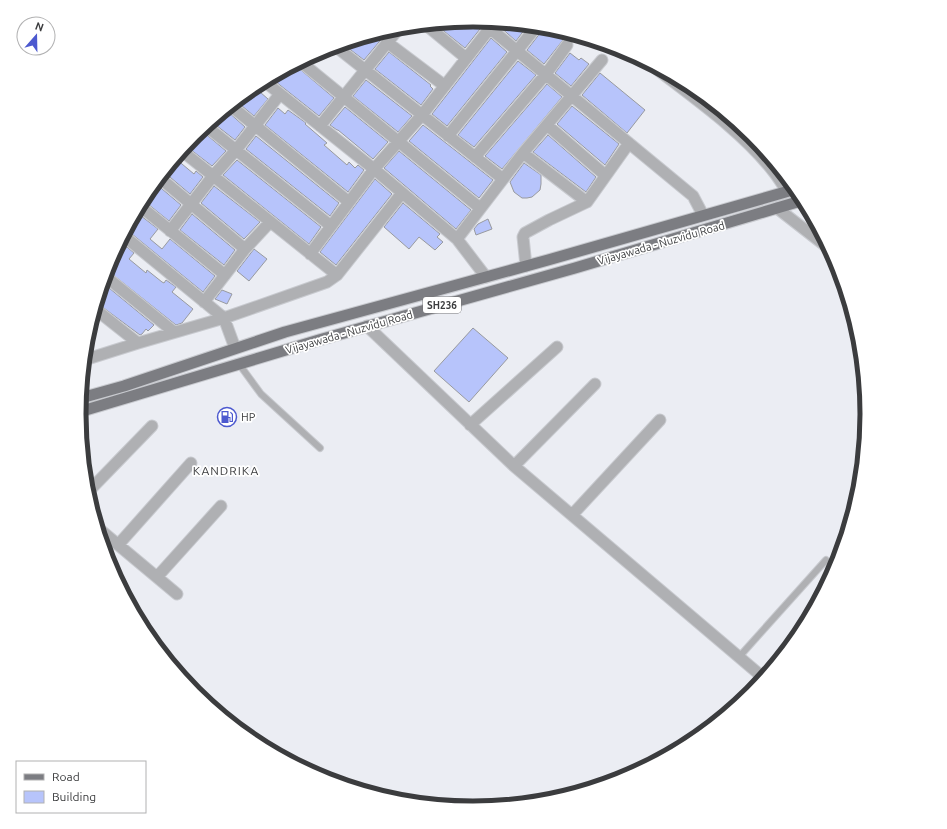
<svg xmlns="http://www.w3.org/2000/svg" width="947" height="829" font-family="Ubuntu,sans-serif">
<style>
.building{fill:#b7c4fb;stroke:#989a9f}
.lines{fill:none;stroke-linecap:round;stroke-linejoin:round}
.service-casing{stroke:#c8cacf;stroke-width:8}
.minor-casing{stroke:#c8cacf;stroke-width:13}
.primary-casing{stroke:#c8cacf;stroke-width:13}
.service{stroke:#afb0b3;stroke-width:6}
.minor{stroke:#afb0b3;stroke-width:11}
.primary{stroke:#7c7d82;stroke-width:11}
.labels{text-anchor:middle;stroke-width:3.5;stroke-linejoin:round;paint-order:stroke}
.shield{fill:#fff;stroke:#767678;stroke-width:1}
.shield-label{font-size:10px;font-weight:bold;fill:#3b3c3e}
.street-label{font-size:11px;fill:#3b3c3e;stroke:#fff}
.poi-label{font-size:11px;fill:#3b3c3e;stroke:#fff;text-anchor:start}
.neighbourhood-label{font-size:12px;letter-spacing:1px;fill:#3b3c3e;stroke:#fff}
.rim{fill:none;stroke:#3b3c3e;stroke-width:5}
</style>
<rect width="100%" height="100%" fill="#ebedf3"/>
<!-- building -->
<path class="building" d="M 474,20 L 475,24 L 480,29 L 465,48 L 435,24 Z
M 500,23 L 524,25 L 528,25 L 516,41 L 499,26 Z
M 544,28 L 553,35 L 555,33 L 563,40 L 544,64 L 527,50 Z
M 389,30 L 364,60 L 343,44 L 373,35 Z
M 491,38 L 507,52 L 447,126 L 432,114 Z
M 389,52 L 431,85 L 430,86 L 433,89 L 421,105 L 375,69 Z
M 570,53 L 579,60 L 581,58 L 589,64 L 571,86 L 555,73 Z
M 518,61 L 536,75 L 474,147 L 458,135 Z
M 295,65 L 334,98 L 319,116 L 271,78 Z
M 600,73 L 645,110 L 627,133 L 582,95 Z
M 366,80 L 412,116 L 398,132 L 353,96 Z
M 258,84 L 262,89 L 260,92 L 268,99 L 254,116 L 236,101 Z
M 547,84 L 562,97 L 502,169 L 485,156 Z
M 572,106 L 619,144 L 605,165 L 557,124 Z
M 345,107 L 388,142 L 373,159 L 338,130 L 337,130 L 330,125 Z
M 278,108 L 285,114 L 288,110 L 306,123 L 305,124 L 327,143 L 324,145 L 347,165 L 349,162 L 355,168 L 358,165 L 364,170 L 348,192 L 265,125 Z
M 226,110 L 245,127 L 235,140 L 212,122 Z
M 423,125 L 493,180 L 479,198 L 409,141 Z
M 201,130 L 226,151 L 212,166 L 186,146 Z
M 548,135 L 596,177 L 586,192 L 533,152 Z
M 256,136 L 339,203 L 330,216 L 246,149 Z
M 399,151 L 471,210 L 456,229 L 384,168 Z
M 176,159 L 194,174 L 196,171 L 203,177 L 190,194 L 164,172 Z
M 237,160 L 321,227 L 309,244 L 223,175 Z
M 524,163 L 541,175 L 541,184 L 540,190 L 532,197 L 527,198 L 522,198 L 514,192 L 510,182 Z
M 375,179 L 392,194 L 336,265 L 320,252 Z
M 155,183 L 181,205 L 169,221 L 143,200 Z
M 214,186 L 260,222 L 244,239 L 201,203 Z
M 403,203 L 440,234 L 437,237 L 443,242 L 435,250 L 419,237 L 409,249 L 384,227 Z
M 136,212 L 158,229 L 150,239 L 162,249 L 170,239 L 215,276 L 203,292 L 127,230 Z
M 192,214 L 235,250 L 224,265 L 180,230 Z
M 488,219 L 492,229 L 476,235 L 474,229 L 478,224 Z
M 127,247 L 134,253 L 129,259 L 146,273 L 147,270 L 162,282 L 164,283 L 166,280 L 176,287 L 172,292 L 193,309 L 182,323 L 176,325 L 107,270 L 117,249 L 122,253 Z
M 254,249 L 267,259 L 249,281 L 237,271 Z
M 103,283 L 154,325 L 148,331 L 146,329 L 142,334 L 140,335 L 97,303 Z
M 222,290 L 232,294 L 227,304 L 215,299 Z
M 473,328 L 508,358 L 469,402 L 434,371 Z"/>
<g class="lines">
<!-- service casing -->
<g class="service-casing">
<path id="service" d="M 239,364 L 261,394 L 320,448
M 739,657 L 826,560"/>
</g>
<!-- minor casing -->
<g class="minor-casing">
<path id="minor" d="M 481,21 L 693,196 L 703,215
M 426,25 L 466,58
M 388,43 L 445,86
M 335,46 L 503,179
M 301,62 L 480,208
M 650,64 C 691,96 741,130 773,171 C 778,177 782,184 787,191
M 264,81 L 374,169 L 457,239 L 486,277
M 231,106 L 349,202
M 547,125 L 605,175
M 206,126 L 331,226
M 320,126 L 400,27
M 448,136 L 537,26
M 182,151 L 337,275
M 523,153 L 587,202
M 475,157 L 546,74 L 567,45
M 160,178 L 245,249
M 140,206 L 225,275
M 777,208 L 831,250
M 170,231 L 213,176 L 236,150 L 280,94
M 124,236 L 224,318 L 235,348
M 457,239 L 523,153 L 602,60
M 310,254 L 374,169 L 422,115 L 490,28 L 493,22
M 526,266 L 523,237 L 525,233 L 549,220 L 587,202 L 629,143
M 105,276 L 174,332
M 204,302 L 245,249 L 270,222
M 95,309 L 138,343
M 367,326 L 514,466 L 765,679
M 84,360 L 138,343 L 224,318 L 327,282 L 337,275 L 402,193
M 470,425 L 557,347
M 514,466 L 595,384
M 87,493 L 152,426
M 572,515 L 660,420
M 98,528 L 177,594
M 118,545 L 191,463
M 157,577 L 221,506"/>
</g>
<!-- primary casing -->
<g class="primary-casing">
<path id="primary" d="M 81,398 L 124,386 L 285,332 L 548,260 L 796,189
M 79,412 L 319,340 L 575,268 L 804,200"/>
</g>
<!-- service -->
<use href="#service" class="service"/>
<!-- minor -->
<use href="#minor" class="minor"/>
<!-- primary -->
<use href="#primary" class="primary"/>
</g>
<!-- icons -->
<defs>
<g id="fuel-ring" transform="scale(1)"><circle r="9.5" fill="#fff" stroke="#4c59cf" stroke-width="1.5"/><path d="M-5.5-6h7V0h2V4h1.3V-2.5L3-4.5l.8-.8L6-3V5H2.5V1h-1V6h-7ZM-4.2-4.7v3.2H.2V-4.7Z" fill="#4c59cf"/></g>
</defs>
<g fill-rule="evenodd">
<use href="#fuel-ring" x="227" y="417"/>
</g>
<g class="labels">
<!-- shield labels -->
<rect class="shield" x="423" y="297" width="38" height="16" rx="3"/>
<g class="shield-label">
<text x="442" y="309">SH236</text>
</g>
<!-- street labels -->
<g class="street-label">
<text transform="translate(661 243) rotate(-16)" y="4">Vijayawada - Nuzvidu Road</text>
<text transform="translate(349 332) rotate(-16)" y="4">Vijayawada - Nuzvidu Road</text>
</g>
<!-- poi labels -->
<g class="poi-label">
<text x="241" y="421">HP</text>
</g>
<!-- neighbourhood labels -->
<g class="neighbourhood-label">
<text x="226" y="475">KANDRIKA</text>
</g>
</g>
<!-- crop -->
<path d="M0 0H947V829H0ZM86 414a387 387 0 1 1 774 0a387 387 0 1 1-774 0Z" fill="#fff" fill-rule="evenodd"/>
<path class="rim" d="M86 414a387 387 0 1 1 774 0a387 387 0 1 1-774 0Z"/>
<!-- legend -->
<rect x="16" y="761" width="130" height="52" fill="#ffffff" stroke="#b1b1b2"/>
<rect x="24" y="774" width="20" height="6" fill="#7c7d82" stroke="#b1b1b2"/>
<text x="52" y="781" font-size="12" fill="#3b3c3e">Road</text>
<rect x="24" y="791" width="20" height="12" fill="#b7c4fb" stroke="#b1b1b2"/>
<text x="52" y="801" font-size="12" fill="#3b3c3e">Building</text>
<!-- north arrow -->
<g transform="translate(36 36) rotate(20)"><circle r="19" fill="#ffffff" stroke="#b1b1b2"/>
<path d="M0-3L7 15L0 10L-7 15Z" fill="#4c59cf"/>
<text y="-6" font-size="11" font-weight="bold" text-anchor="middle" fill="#3b3c3e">N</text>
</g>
</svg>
